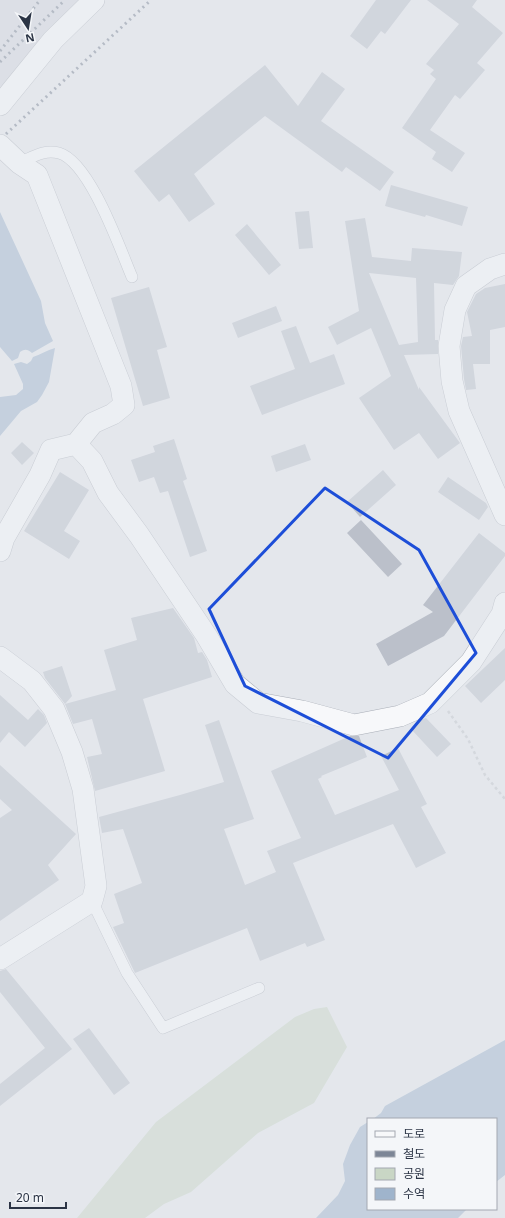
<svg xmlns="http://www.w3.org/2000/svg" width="505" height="1218" font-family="'Noto Sans','Noto Sans KR',sans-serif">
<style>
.built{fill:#d2d6de}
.green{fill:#c9d6c5}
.water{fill:#9fb4cc}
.building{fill:#bbc0ca;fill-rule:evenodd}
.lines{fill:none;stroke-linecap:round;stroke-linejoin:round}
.lane-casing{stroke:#a9aeb7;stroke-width:12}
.street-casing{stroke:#a9aeb7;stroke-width:22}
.path{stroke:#c2c5cb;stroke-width:2.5;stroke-dasharray:3 3;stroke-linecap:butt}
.lane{stroke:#f7f8fa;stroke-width:11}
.street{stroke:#f7f8fa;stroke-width:21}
.rail{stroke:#7d8696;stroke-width:3;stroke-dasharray:2 4;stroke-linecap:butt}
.marked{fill:none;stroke:#1d4ed8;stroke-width:3;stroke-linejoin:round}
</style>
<rect width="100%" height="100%" fill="#e4e7ec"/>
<!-- built -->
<path class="built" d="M 0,0 L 92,0 L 0,87 Z"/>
<!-- green -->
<path class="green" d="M 327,1007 L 347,1047 L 314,1103 L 258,1133 L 191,1192 L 164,1204 L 145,1218 L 77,1218 L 156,1122 L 295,1017 L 314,1009 Z"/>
<!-- water -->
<path class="water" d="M 0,212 L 41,301 L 45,323 L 53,341 L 32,353 C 27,349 25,349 20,352 L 18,358 L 12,361 L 0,347 Z
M 55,348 L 49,382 L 42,395 L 37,402 L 21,411 L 0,436 L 0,397 L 16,395 L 23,389 L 23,384 L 14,364 L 21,362 L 27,364 L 31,361 L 33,357 C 40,355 47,350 55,348 Z
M 505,1040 L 505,1175 L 496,1182 L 496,1119 L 373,1119 L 381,1113 L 385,1106 Z
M 368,1122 L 368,1209 L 467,1209 L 458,1218 L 316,1218 L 338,1195 L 345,1181 L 343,1164 L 350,1145 L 360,1127 Z"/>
<!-- building -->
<path class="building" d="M 376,0 L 411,0 L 385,34 L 381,31 L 367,49 L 350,36 Z
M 427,0 L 477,0 L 472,7 L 503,33 L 477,63 L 485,70 L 460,99 L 455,95 L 430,130 L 465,153 L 452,172 L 432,159 L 436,152 L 402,128 L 436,79 L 430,74 L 434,70 L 426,64 L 459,24 Z
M 265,65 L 298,106 L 322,72 L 345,89 L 321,121 L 394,172 L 380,191 L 346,167 L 342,172 L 265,116 L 194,174 L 215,204 L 189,222 L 169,194 L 159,202 L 134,171 Z
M 391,185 L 468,207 L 462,226 L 426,215 L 425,217 L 385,206 Z
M 309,211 L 313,248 L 299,249 L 295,212 Z
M 365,218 L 372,257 L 411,261 L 412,248 L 462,252 L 459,276 L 453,285 L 434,283 L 435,340 L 438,340 L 438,354 L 404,355 L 419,390 L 419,387 L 460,443 L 438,459 L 419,433 L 394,450 L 359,398 L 391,376 L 371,328 L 337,345 L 328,327 L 359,311 L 345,221 ZM 369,273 L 416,278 L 418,342 L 399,345 Z
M 247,224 L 281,265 L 269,275 L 235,235 Z
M 505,284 L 505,327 L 490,330 L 490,364 L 473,364 L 476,389 L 466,390 L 464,379 L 461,346 L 463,337 L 472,336 L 467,312 L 476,294 L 485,288 Z
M 149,287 L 167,347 L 157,350 L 170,398 L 143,406 L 111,298 Z
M 276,306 L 282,321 L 238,338 L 232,323 Z
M 296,326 L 310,363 L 334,354 L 345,384 L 262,415 L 250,386 L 295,369 L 281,331 Z
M 174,439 L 187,479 L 183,481 L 207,551 L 190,557 L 168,491 L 160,493 L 154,477 L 139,482 L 131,460 L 155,452 L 153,446 Z
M 22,442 L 34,453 L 22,465 L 11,453 Z
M 305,444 L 311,460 L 276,472 L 271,456 Z
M 383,470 L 396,485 L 360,517 L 347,502 Z
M 60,472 L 89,490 L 64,531 L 80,541 L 69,559 L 24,531 Z
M 448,477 L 486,503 L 488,507 L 479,520 L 438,492 Z
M 361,520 L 402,564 L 388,577 L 347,533 Z
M 479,533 L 505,553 L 505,556 L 444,636 L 388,666 L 376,644 L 433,612 L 423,605 Z
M 173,608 L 194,638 L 198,653 L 202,652 L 207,660 L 212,677 L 143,699 L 165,771 L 95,791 L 87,757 L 102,754 L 92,719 L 73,724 L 65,704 L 116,690 L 104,650 L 137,640 L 131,618 Z
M 505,648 L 505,680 L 481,703 L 465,686 Z
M 62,666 L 72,696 L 65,704 L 45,678 L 43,672 Z
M 0,695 L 28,720 L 38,709 L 44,715 L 47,723 L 25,747 L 9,732 L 0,743 Z
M 426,718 L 451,744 L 437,757 L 411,729 L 420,720 Z
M 219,720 L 254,819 L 224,829 L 245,885 L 276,872 L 267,851 L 301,838 L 271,771 L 350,736 L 359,736 L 367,757 L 321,776 L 322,777 L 318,779 L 335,815 L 399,790 L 381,756 L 398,748 L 427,804 L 421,807 L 446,853 L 416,868 L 393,824 L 293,863 L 325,940 L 307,947 L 305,943 L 260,961 L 247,928 L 135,973 L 113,927 L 124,923 L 114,894 L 142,883 L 123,829 L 102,833 L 99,817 L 180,795 L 224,782 L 205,725 Z
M 0,765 L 76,834 L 48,865 L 59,880 L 0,921 L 0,818 L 12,810 L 0,799 Z
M 6,969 L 72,1049 L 0,1106 L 0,1084 L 45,1048 L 0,992 L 0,971 Z
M 89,1028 L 130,1083 L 114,1095 L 73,1039 Z"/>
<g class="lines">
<!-- lane casing -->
<g class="lane-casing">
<path id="lane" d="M 19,163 C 33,157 44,149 59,153 C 90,162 120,249 132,277
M 92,901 L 127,973 L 163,1028 L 259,988"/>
</g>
<!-- street casing -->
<g class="street-casing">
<path id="street" d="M 0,105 L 53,40 L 94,0
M 0,145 L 19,163 L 37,175 L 121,386 L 124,405 L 113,414 L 93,423 L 76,444 L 92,461 L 108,493 L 139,535 L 206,635 L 235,684 L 258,703 L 302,711 L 354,725 L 400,716 L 430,703 L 471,662 L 502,614 L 505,603
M 505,264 L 490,269 L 466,286 L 455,310 L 449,346 L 452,381 L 459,411 L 505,515
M 0,551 L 4,538 L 40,475 L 51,450 L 76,444
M 0,657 L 32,681 L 54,709 L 72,752 L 83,789 L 96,886 L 92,901 L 0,959"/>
</g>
<!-- path -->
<path class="path" d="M 448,711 L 468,739 L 485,775 L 505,799"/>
<!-- lane -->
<use href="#lane" class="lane"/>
<!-- street -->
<use href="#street" class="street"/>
<!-- rail -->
<path class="rail" d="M 0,51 L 40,0
M 0,62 L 65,0
M 6,134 L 151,0"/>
</g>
<!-- marked area -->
<path d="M0 0H505V1218H0ZM 325,488 L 419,550 L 476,653 L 388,758 L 245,686 L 209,609 Z" fill="#e4e7ec" fill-opacity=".55" fill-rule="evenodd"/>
<path class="marked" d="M 325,488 L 419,550 L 476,653 L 388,758 L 245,686 L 209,609 Z"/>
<!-- legend -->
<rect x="367" y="1118" width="130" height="92" fill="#f4f6f9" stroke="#a4a8b1"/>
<rect x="375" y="1131" width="20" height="6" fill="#f7f8fa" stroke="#a4a8b1"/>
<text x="403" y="1138" font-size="12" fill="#2b3445">도로</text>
<rect x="375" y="1151" width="20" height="6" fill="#7d8696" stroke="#a4a8b1"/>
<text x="403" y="1158" font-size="12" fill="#2b3445">철도</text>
<rect x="375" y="1168" width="20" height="12" fill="#c9d6c5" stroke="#a4a8b1"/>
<text x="403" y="1178" font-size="12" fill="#2b3445">공원</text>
<rect x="375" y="1188" width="20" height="12" fill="#9fb4cc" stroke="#a4a8b1"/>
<text x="403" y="1198" font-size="12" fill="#2b3445">수역</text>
<!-- north arrow -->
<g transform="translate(28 28) rotate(168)" stroke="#f4f6f9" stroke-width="3" paint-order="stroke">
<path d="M0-3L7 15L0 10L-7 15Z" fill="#2b3445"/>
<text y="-6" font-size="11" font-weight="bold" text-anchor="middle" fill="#2b3445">N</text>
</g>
<!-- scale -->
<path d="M10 1202v6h56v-6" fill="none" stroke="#2b3445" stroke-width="2"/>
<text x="16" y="1202" font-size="12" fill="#2b3445" stroke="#f4f6f9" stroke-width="3" paint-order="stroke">20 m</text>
</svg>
